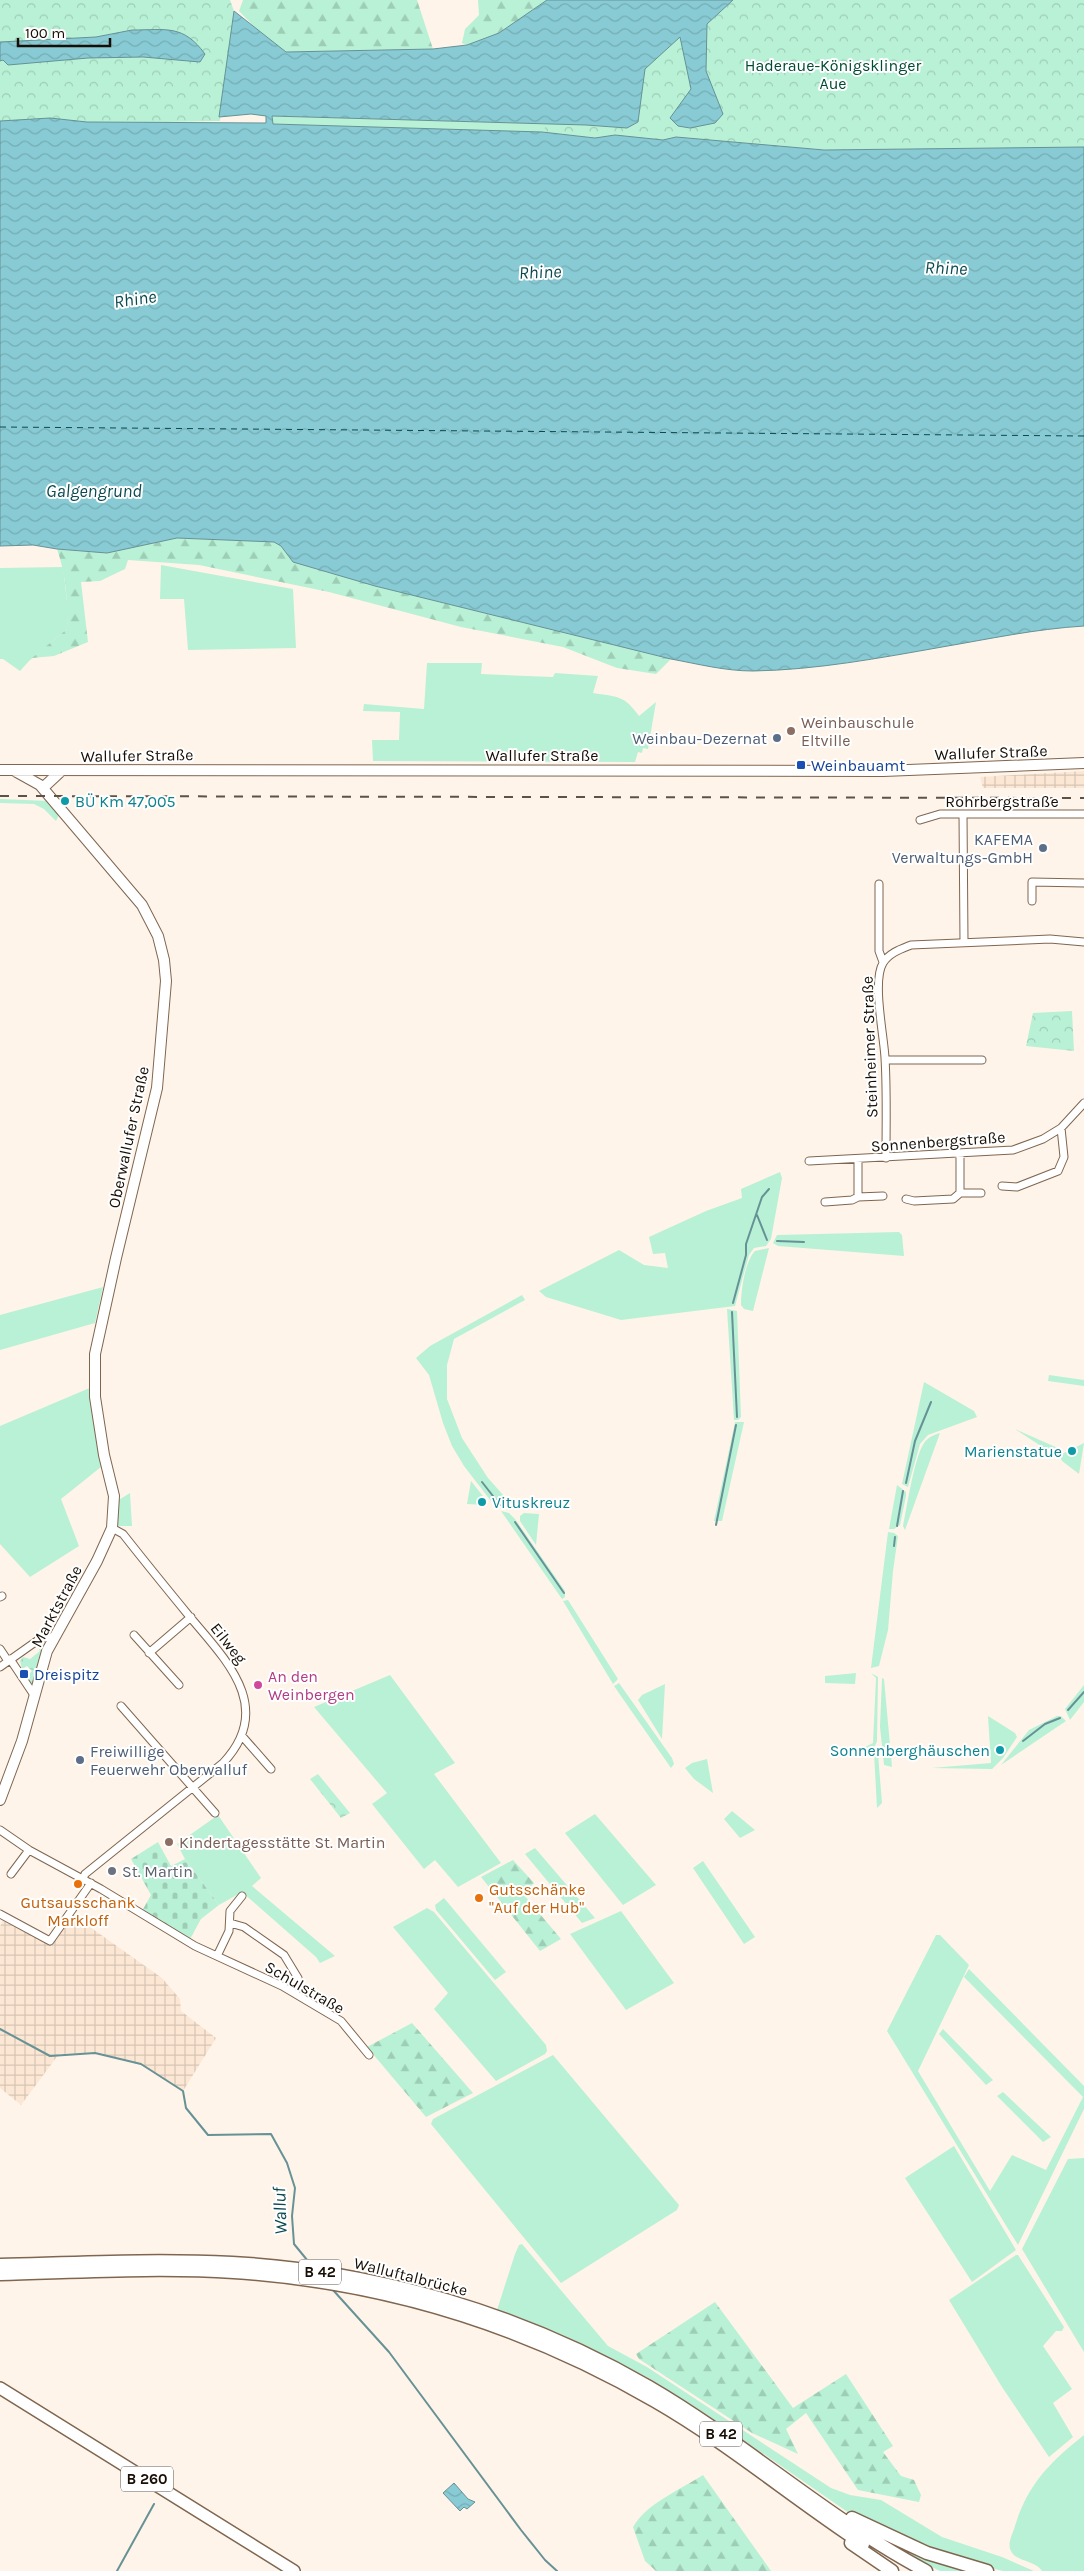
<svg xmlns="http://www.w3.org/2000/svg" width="1084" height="2571" font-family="Karla,sans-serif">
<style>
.industrial{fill:url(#industrial-grid)}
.green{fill:#b9f1d6}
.forest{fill:url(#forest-firs)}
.cemetery{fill:url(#cemetery-stones)}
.park{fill:url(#park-crowns)}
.water{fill:url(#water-waves);stroke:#669296}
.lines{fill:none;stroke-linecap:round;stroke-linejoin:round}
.stream{stroke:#669296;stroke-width:2}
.ferry{stroke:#0a494f;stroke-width:1;stroke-dasharray:6 5;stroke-linecap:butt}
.street-casing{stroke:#7f6650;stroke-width:9}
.secondary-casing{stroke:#7f6650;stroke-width:12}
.primary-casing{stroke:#7f6650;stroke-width:14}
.highway-casing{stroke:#7f6650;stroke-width:15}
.street{stroke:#fff;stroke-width:7}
.secondary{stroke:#fff;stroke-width:10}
.primary{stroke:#fff;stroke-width:11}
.highway{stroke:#fff;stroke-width:12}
.rail{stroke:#5c5248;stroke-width:2;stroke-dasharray:9 9;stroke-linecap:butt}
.education-dot{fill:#8d6e63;stroke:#fff;stroke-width:2}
.service-dot{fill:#5c6f8a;stroke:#fff;stroke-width:2}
.transit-dot{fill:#1a4fb4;stroke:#fff;stroke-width:2}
.culture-dot{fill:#0f9aa8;stroke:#fff;stroke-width:2}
.hotel-dot{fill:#d1479c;stroke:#fff;stroke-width:2}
.worship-dot{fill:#6b7280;stroke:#fff;stroke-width:2}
.food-dot{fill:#e8710a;stroke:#fff;stroke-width:2}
.labels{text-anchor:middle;stroke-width:4;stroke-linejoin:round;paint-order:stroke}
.shield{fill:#fff;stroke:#5d5650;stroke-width:1}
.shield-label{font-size:15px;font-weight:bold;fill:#170e05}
.park-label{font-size:16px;fill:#004b32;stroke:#fff}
.education-label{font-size:16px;fill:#785e54;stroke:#fff;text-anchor:start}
.service-label{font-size:16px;fill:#4e5e75;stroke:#fff;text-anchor:end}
.street-label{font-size:16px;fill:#170e05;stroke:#fff}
.transit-label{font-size:16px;fill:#164399;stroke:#fff;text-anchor:start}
.culture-label{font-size:16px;fill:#0d838f;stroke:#fff;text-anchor:start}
.hotel-label{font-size:16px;fill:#b23c85;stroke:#fff;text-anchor:start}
.worship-label{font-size:16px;fill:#5b616d;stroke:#fff;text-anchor:start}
.food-label{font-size:16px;fill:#c56008;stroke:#fff;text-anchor:start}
.water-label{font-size:18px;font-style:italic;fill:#0a494f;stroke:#fff}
</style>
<defs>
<pattern id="industrial-grid" width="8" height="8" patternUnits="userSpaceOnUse" patternTransform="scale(1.25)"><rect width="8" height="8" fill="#fce7d4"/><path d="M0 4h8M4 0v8" fill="none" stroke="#d7c5b4"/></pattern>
<pattern id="forest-firs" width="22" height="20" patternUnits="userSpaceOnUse" patternTransform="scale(1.25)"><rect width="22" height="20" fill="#b9f1d6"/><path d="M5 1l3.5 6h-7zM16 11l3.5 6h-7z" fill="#9ecdb6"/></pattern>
<pattern id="cemetery-stones" width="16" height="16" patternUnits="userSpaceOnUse" patternTransform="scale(1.25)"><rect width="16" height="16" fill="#b9f1d6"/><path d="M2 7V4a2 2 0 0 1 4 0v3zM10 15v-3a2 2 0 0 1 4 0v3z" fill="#9ecdb6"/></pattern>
<pattern id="park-crowns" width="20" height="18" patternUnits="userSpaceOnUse" patternTransform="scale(1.25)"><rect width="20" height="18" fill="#b9f1d6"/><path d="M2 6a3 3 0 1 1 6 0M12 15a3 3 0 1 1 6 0" fill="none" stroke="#9ecdb6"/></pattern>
<pattern id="water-waves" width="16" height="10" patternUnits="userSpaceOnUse" patternTransform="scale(1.25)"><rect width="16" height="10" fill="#88cbd4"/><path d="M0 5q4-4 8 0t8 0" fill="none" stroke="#75adb4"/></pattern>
</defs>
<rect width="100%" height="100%" fill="#fff4e9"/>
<!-- industrial -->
<path class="industrial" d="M 1084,771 L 1084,788 L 983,788 L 980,777 Z
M 73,1915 L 162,1978 L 180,1999 L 181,2011 L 216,2038 L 183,2091 L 141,2065 L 95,2053 L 59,2054 L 21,2105 L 0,2088 L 0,1927 L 3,1918 L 51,1946 Z"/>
<!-- green -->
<path class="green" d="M 740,0 L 1048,144 L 1084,147 L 824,150 L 676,137 L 663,140 L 596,138 L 542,132 L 273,124 L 272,116 L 586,125 Z
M 161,565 L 293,589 L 296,648 L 188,650 L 184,599 L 160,599 Z
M 63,567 L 68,610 L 67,629 L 29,661 L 20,671 L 3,659 L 0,659 L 0,568 Z
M 427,663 L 482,663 L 481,674 L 553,677 L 555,673 L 598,676 L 593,693 C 618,697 624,695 639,716 L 656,702 L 648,749 L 643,748 L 642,753 L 638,752 L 635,762 L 373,761 L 372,740 L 399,740 L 400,712 L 363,711 L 364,704 L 424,709 Z
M 0,799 L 49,801 L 59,815 L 56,821 L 44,809 L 34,804 L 0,803 Z
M 780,1172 L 782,1178 L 771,1239 L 766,1246 L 754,1248 L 749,1255 L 735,1306 L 621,1320 L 546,1297 L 539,1291 L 619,1250 L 644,1265 L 668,1268 L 665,1253 L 653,1254 L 649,1237 L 706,1211 L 742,1198 L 741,1189 Z
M 899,1232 L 902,1235 L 904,1256 L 778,1246 L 773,1243 L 777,1235 Z
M 769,1248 L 753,1311 L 744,1309 L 741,1305 C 741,1290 745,1261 755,1251 Z
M 103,1287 L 95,1323 L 0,1350 L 0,1315 Z
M 522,1295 L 525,1300 L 454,1339 L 447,1365 L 447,1399 L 462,1438 L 488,1478 L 512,1505 L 513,1508 L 494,1505 L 464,1466 L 452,1446 L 443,1423 L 429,1375 L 416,1358 L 430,1346 Z
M 727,1309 L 737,1311 L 741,1417 L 738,1420 L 734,1420 Z
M 1049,1375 L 1084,1380 L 1084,1386 L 1048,1381 Z
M 924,1382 L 974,1411 L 977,1417 L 928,1435 L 920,1444 L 908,1487 L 902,1484 Z
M 92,1387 L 101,1467 L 61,1499 L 79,1546 L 30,1577 L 0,1544 L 0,1426 Z
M 735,1422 L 744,1422 L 722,1521 L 714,1521 Z
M 1015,1429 L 1060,1449 L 1044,1448 Z
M 940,1433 L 905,1530 L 903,1526 C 907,1507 914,1458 924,1443 C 928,1437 934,1435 940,1433 Z
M 1084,1443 L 1079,1474 L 1062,1461 L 1060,1456 L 1067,1451 L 1069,1455 L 1076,1455 L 1076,1447 Z
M 471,1481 L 486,1500 L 484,1505 L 467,1504 Z
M 897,1485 L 906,1492 L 906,1496 L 900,1525 L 894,1529 L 889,1529 Z
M 130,1493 L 132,1526 L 119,1526 L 117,1524 L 117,1501 Z
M 501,1511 L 509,1513 L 515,1519 L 565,1591 L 565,1597 L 562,1599 Z
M 524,1513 L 539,1514 L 536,1545 L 520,1521 L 520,1516 Z
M 888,1532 L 894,1533 L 898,1536 L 893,1571 L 888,1630 L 879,1666 L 871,1668 Z
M 568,1600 L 618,1679 L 613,1684 L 563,1601 Z
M 856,1673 L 855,1684 L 825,1683 L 825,1676 Z
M 871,1673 L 878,1677 L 877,1741 L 875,1746 L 861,1749 L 873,1743 L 876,1678 Z
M 390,1675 L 455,1763 L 434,1774 L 501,1863 L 458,1887 L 435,1860 L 424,1869 L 372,1804 L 387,1793 L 314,1707 Z
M 882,1678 L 884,1679 L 892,1767 L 884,1765 L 880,1727 Z
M 619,1683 L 672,1758 L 674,1764 L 671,1768 L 614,1686 Z
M 665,1684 L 662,1739 L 638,1700 L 642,1695 Z
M 1084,1685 L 1084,1702 L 1070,1720 L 1065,1709 Z
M 988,1716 L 1015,1733 L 1017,1737 L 1003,1758 L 992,1769 L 932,1768 L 991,1763 Z
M 1057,1716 L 1061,1716 L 1066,1721 L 1001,1765 L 1029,1730 Z
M 870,1751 L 878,1754 L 882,1803 L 877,1808 L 874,1753 Z
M 707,1759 L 713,1793 L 694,1779 L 685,1768 L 692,1763 Z
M 732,1811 L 755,1830 L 740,1838 L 724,1819 Z
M 595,1814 L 656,1885 L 623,1905 L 565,1833 Z
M 218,1815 L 261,1878 L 252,1886 L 335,1956 L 320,1963 L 316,1957 L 242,1892 L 219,1905 L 185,1859 L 177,1844 Z
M 535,1848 L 595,1918 L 582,1923 L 525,1854 Z
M 703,1861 L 755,1937 L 744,1944 L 693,1868 Z
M 444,1898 L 506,1972 L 495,1980 L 436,1910 L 435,1905 Z
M 427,1908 L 434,1912 L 546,2045 L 547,2051 L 545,2054 L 496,2081 L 434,2009 L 448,1993 L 393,1927 Z
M 621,1911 L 674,1983 L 626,2010 L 570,1934 Z
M 936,1935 L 940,1935 L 969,1965 L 918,2071 L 990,2191 L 1012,2155 L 1046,2170 L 1083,2097 L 964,1977 L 969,1969 L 1084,2086 L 1084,2109 L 1018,2245 L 887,2031 Z
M 943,2029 L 993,2080 L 986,2085 L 939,2034 Z
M 553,2055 L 679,2205 L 677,2210 L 561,2283 L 431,2124 L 433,2119 Z
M 1003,2092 L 1051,2137 L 1043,2142 L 997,2096 Z
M 954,2146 L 1016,2250 L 972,2282 L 905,2178 Z
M 1084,2158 L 1084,2352 L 1022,2249 L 1068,2159 Z
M 522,2244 L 608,2346 L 647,2367 L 831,2488 L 850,2495 L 881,2500 L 942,2537 L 1002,2557 L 1034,2571 L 1003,2571 L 951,2558 L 849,2513 L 700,2410 L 647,2377 L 497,2310 L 515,2254 L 519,2245 Z
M 1016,2255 L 1018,2255 L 1064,2327 L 1062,2331 L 1056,2331 L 1043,2346 L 1072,2389 L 1053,2403 L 1073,2437 L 1049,2457 L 1002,2387 L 949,2300 Z
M 1084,2435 L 1084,2571 L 1042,2571 C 1035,2560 1016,2562 1011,2551 C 1007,2544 1012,2535 1014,2529 C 1027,2485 1049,2463 1084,2435 Z
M 860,2525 L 980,2571 L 940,2571 L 911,2557 Z"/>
<!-- forest -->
<path class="forest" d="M 243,0 L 417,0 L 433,49 L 286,52 L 261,34 L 239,11 Z
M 478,0 L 547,0 L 499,33 L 467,45 L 462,43 L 465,29 L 479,15 Z
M 177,538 L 274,542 L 281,546 L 293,562 L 375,586 L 671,659 L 656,674 L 617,668 L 563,647 L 461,627 L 329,592 L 199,565 L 128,560 L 125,569 L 100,581 L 81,582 L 88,642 L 54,656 L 32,658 L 67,629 C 68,602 66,575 57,549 L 107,553 Z
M 513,1860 L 534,1883 L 523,1894 L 561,1939 L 540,1951 L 481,1877 Z
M 412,2023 L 473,2093 L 426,2117 L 367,2047 Z
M 715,2302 L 793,2408 L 846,2374 L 893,2446 L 883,2452 L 901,2476 L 914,2480 L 921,2495 L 919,2502 L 858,2490 L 806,2413 L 786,2429 L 798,2454 L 752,2433 L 639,2359 L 636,2354 Z
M 703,2475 L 771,2571 L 656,2571 L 645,2561 L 633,2527 C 647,2503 680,2490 703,2475 Z"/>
<!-- cemetery -->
<path class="cemetery" d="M 158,1842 L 171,1866 L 185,1859 L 219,1905 L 201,1919 L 190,1939 L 142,1911 L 151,1895 L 131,1859 Z"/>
<!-- park -->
<path class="park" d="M 0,0 L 230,0 L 234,11 L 220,121 L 0,125 Z
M 685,0 L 1084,0 L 1084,147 L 824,150 L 676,137 L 663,140 L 615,135 L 596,138 L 542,132 L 581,75 Z
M 1072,1011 L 1074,1051 L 1026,1046 L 1033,1013 Z
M 42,1644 L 45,1647 L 33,1686 L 27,1676 L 32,1671 L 27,1666 L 22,1669 L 20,1661 L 23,1657 L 30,1659 L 40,1651 L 38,1647 Z
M 318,1774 L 350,1813 L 341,1818 L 310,1779 Z"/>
<!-- water -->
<path class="water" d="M 547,0 L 733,0 L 707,24 L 706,71 L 723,114 L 715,123 L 690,128 L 678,126 L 670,118 L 691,89 L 680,37 L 645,69 L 638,122 L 627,128 L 586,125 L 272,116 L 273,124 L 542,132 L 595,138 L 615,135 L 663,140 L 676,137 L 824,150 L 1084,147 L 1084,626 C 1035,629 989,639 942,647 C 880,658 816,670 753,671 C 725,671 698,664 671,659 L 375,586 L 293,562 L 281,546 L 274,542 L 177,538 L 107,553 L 57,549 L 33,545 L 0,546 L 0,121 L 50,118 L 87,122 L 266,123 L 266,116 L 251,114 L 219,117 L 234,11 L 286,52 L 433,49 L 467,45 L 499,33 Z
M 132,30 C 166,30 183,24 205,54 L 200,62 L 143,57 L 88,58 L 8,65 L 3,60 L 0,61 L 0,42 L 96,37 Z
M 454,2483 L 468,2499 L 475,2502 L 467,2509 L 464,2507 L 460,2511 L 443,2493 Z"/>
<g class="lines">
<!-- stream -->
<path class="stream" d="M 757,1215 L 767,1240
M 777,1241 L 804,1242
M 733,1303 L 746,1255 L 746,1244 L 762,1197 L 769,1189
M 732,1312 L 737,1417
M 482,1482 L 500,1505
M 906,1483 L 915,1441 L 931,1402
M 515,1522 L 564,1593
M 716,1525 L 736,1425
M 897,1526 L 903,1491
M 894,1546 L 895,1537
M 1068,1710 L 1084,1692
M 1023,1741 L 1045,1724 L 1060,1718
M 0,2029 L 50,2056 L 95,2053 L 141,2064 L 183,2091 L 186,2108 L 208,2135 L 271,2134 L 287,2163 L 295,2188 L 292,2216 L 294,2244 L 312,2266
M 333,2290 L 389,2352 L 521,2530 L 545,2560 L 557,2571
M 117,2571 L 154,2504"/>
<!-- ferry -->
<path class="ferry" d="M 0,427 L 1084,436"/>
<!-- street casing -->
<g class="street-casing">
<path id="street" d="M 963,814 L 964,942
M 920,820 L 940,814 L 1084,814
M 879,884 L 879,951 L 883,962
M 1032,901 L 1032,882 L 1084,883
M 885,1060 L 982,1060
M 960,1154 L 960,1193
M 886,1158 C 886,1125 887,1091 885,1058 C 884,1036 872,981 883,963 C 889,953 901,949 911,945 L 1050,939 L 1084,942
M 809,1161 L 1013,1150 L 1043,1139 L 1061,1128 L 1084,1103
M 1002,1186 L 1017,1187 L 1058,1171 L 1064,1157 L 1061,1128
M 858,1197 L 883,1196
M 906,1199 L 914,1201 L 953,1199 L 960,1193 L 981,1193
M 825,1202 L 852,1200 L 858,1197 L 858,1160
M 0,1597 L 2,1596
M 134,1635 L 179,1685
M 0,1649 L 8,1661
M 149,1653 L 191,1617
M 10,1659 L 34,1695
M 0,1667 L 41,1638 L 54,1637
M 121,1706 L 215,1813
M 242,1736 L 271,1769
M 0,1830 L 29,1850 L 101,1889 L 195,1946 L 282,1986 L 341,2021 L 369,2055
M 11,1874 L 29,1850
M 83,1879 L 85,1874 L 223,1763 C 275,1708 227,1661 190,1617 C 167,1589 145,1562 123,1534 L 112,1528
M 0,1914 L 50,1941 L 91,1883
M 230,1923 L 244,1927 L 284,1955 L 298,1978
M 217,1956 L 229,1931 L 230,1911 L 242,1896"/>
</g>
<!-- secondary casing -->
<g class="secondary-casing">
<path id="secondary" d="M 0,770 L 883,771 L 1084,763
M 46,785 L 61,771
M 0,1800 L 22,1741 L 47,1651 L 97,1561 L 112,1528 L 114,1496 L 104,1455 L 95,1397 L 95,1354 L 116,1258 L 157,1088 L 166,981 L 164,960 L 158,936 L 142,905 L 40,785 L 13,770"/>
</g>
<!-- primary casing -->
<g class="primary-casing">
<path id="primary" d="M 0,2388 L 294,2571"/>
</g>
<!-- highway casing -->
<g class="highway-casing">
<path id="highway" d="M 0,2265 C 77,2263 155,2259 232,2263 C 377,2271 523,2314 649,2387 C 745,2443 828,2519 926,2571
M 0,2274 C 78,2272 156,2267 234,2272 C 383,2282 526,2326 655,2401 C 728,2443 793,2498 863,2544
M 852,2518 L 927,2553 L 987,2571
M 851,2543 L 892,2571"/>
</g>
<!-- street -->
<use href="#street" class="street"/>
<!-- secondary -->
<use href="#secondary" class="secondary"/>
<!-- primary -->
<use href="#primary" class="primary"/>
<!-- highway -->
<use href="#highway" class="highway"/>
<!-- rail -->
<path class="rail" d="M 0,796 L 1084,798"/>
</g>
<!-- markers -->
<g class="education-dot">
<circle cx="791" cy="731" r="5"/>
<circle cx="169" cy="1842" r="5"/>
</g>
<g class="service-dot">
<circle cx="777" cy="738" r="5"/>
<circle cx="1043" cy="848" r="5"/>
<circle cx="80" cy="1760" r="5"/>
</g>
<g class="transit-dot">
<rect x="796" y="760" width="10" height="10" rx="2.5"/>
<rect x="19" y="1669" width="10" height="10" rx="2.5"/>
</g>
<g class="culture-dot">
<circle cx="65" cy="801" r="5"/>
<circle cx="1072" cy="1451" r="5"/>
<circle cx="482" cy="1502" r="5"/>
<circle cx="1000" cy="1750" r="5"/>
</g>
<circle class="hotel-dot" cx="258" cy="1685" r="5"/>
<circle class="worship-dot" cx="112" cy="1871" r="5"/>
<g class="food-dot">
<circle cx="78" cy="1884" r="5"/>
<circle cx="479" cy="1898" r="5"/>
</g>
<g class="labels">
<!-- shield labels -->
<g class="shield">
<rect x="299" y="2259.5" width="42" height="25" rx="4"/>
<rect x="700" y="2421.5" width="42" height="25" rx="4"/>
<rect x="121" y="2466.5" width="52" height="25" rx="4"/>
</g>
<g class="shield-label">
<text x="320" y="2277">B 42</text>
<text x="721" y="2439">B 42</text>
<text x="147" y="2484">B 260</text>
</g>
<!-- park labels -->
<g class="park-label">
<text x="833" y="71">Haderaue-Königsklinger<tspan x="833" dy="18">Aue</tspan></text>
</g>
<!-- education labels -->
<g class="education-label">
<text x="801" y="728">Weinbauschule<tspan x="801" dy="18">Eltville</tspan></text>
<text x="179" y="1848">Kindertagesstätte St. Martin</text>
</g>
<!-- service labels -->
<g class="service-label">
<text x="767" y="744">Weinbau-Dezernat</text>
<text x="1033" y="845">KAFEMA<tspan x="1033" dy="18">Verwaltungs-GmbH</tspan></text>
<text x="90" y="1757" text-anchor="start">Freiwillige<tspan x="90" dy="18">Feuerwehr Oberwalluf</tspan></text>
</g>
<!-- street labels -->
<g class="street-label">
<text transform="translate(991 752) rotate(-2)" y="6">Wallufer Straße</text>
<text transform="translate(137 755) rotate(-1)" y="6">Wallufer Straße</text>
<text x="542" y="761">Wallufer Straße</text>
<text x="1002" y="807">Rohrbergstraße</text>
<text transform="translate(869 1047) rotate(-92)" y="6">Steinheimer Straße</text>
<text transform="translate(128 1137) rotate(-78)" y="6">Oberwallufer Straße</text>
<text transform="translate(938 1141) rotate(-4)" y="6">Sonnenbergstraße</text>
<text transform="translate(56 1606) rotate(-62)" y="6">Marktstraße</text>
<text transform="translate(229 1643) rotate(52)" y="6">Eilweg</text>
<text transform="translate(305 1987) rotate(30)" y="6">Schulstraße</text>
<text transform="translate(411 2276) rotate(14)" y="6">Walluftalbrücke</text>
</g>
<!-- transit labels -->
<g class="transit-label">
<text x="811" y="771">Weinbauamt</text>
<text x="34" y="1680">Dreispitz</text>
</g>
<!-- culture labels -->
<g class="culture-label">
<text x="75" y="807">BÜ Km 47,005</text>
<text x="1062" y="1457" text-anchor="end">Marienstatue</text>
<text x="492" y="1508">Vituskreuz</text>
<text x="990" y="1756" text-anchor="end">Sonnenberghäuschen</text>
</g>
<!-- hotel labels -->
<g class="hotel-label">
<text x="268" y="1682">An den<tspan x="268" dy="18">Weinbergen</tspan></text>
</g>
<!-- worship labels -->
<g class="worship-label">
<text x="122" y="1877">St. Martin</text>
</g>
<!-- food labels -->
<g class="food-label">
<text x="489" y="1895">Gutsschänke<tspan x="489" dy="18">"Auf der Hub"</tspan></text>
<text x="78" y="1908" text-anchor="middle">Gutsausschank<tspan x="78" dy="18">Markloff</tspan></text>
</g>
<!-- water labels -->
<g class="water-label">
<text transform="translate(946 268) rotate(2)" y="6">Rhine</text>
<text transform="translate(540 272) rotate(-2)" y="6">Rhine</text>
<text transform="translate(135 299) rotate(-8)" y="6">Rhine</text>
<text x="94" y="497">Galgengrund</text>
<text transform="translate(280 2211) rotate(-92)" y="6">Walluf</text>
</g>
</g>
<!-- scale -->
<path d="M18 38v8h92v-8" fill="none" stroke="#170e05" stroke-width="2.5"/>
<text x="25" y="38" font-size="15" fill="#170e05" stroke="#ffffff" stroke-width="4" paint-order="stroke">100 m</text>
</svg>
